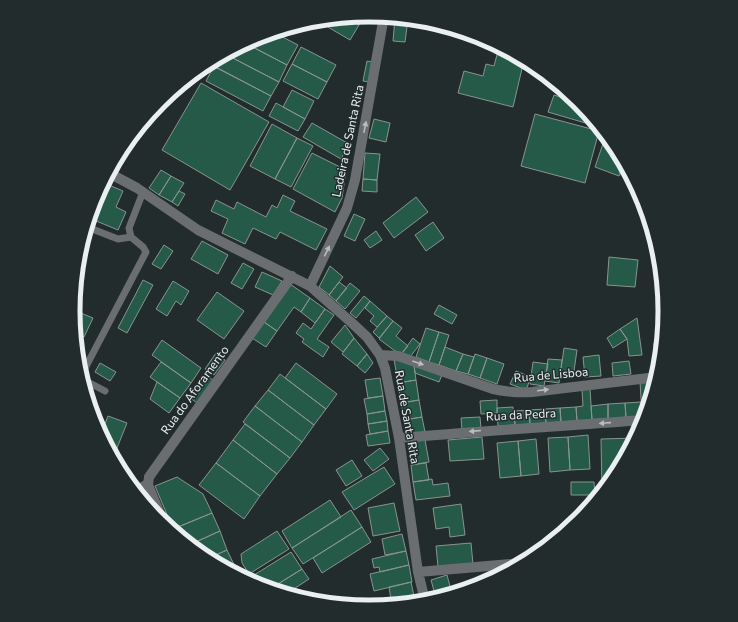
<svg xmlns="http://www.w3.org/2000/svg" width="738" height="622" font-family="Commissioner,sans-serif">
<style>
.building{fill:#255a48;stroke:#8a938f}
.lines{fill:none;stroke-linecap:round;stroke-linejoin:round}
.service{stroke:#6a6e70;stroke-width:7}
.minor{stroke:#6a6e70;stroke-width:10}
.oneway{fill:#b7bcbd}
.labels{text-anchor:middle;stroke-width:3;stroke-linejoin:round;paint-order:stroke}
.street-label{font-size:12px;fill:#eaf0f1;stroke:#232c2d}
.rim{fill:none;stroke:#eaf0f1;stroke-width:5}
</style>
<rect width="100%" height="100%" fill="#232c2d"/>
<!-- building -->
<path class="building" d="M 364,16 L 359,25 L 346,17 Z
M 346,17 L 359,25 L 350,40 L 316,20 Z
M 395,18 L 408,19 L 405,42 L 393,41 Z
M 273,32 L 298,45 L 287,65 L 245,43 L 256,37 Z
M 245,43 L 287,65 L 279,82 L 225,54 Z
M 301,47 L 336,65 L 327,82 L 292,64 Z
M 498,51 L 515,55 L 524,60 L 513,107 L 458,93 L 464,71 L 483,76 L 486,64 L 494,66 Z
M 225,54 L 279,82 L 271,96 L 211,65 L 214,60 Z
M 367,61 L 373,62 L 369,82 L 363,81 Z
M 292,64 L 327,82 L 318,99 L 283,81 Z
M 214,66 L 271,96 L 263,111 L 206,81 Z
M 201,83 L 269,122 L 230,190 L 162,150 Z
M 292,90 L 314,101 L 305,119 L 283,107 Z
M 554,95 L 579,103 L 599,127 L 548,112 Z
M 276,103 L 305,119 L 298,131 L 269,116 Z
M 535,114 L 599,131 L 585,183 L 521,166 Z
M 374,119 L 390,123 L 386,142 L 369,138 Z
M 312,123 L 349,144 L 341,159 L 303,137 Z
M 272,124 L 297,138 L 275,179 L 250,166 Z
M 606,135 L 615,147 L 624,163 L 619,176 L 595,167 Z
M 297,138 L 313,146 L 291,187 L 275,179 Z
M 312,153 L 346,170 L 342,198 L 335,212 L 293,189 Z
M 365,153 L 380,154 L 377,180 L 363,179 Z
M 161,170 L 171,176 L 159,195 L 149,188 Z
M 171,176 L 184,183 L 172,202 L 159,195 Z
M 363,179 L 377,180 L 377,192 L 362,191 Z
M 104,183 L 123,191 L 116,207 L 126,212 L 118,230 L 89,218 L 96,198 Z
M 179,191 L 185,194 L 178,206 L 172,202 Z
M 283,195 L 295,201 L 290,211 L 327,229 L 316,250 L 280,232 L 276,239 L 253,228 L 245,244 L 222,233 L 228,219 L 211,211 L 216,200 L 234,209 L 237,202 L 266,217 L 272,205 L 277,208 Z
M 416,197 L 428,212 L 394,238 L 383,223 Z
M 354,214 L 365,219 L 355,241 L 344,236 Z
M 433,222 L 444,238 L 426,251 L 415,235 Z
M 376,231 L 382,240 L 370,248 L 364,240 Z
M 202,241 L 228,255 L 218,274 L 191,259 Z
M 164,245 L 173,251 L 161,269 L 152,264 Z
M 609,257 L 638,260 L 635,287 L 607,285 Z
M 243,263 L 254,269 L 242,289 L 231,283 Z
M 330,266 L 343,277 L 329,295 L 319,287 Z
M 262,272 L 282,281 L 273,295 L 255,287 Z
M 143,280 L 153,285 L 127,333 L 118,328 Z
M 173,281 L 189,291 L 181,305 L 176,301 L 167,316 L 156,309 Z
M 339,282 L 347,288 L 336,301 L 329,295 Z
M 350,283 L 360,291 L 345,309 L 336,301 Z
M 290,284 L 310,298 L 301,312 L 294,307 L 277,331 L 264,322 Z
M 217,292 L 244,311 L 224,339 L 197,320 Z
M 364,296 L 370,301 L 356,318 L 350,313 Z
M 310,298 L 325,309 L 315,323 L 301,312 Z
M 370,301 L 387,316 L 377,327 L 370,321 L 374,316 L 365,308 Z
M 439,305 L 457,315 L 452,324 L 434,314 Z
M 325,309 L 334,315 L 317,339 L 329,347 L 323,357 L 302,342 L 304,339 L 296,333 L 303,323 L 311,329 Z
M 73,310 L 93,318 L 84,337 L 75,333 Z
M 387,316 L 393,321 L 379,338 L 373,332 Z
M 637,318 L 642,355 L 629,356 L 627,339 L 620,329 Z
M 393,321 L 402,328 L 396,336 L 408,346 L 402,353 L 395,351 L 379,339 Z
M 264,322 L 277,331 L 266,347 L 252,338 Z
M 663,323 L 659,369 L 655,370 L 654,343 L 662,343 Z
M 345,325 L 354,338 L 343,352 L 331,342 Z
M 426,328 L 439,332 L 429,362 L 416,357 Z
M 620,329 L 627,339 L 613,348 L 607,338 Z
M 439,332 L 449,335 L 439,365 L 429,362 Z
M 354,338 L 367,354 L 357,366 L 342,354 Z
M 413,338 L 420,344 L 410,357 L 402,353 Z
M 162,340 L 201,368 L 191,383 L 152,355 Z
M 445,347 L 463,354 L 456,371 L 439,365 Z
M 564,348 L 577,350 L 573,378 L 560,376 Z
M 216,353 L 225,360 L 214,375 L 205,369 Z
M 367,354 L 373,363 L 365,373 L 357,366 Z
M 463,354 L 474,357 L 468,374 L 456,371 Z
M 475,354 L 487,358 L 480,378 L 468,374 Z
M 599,355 L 601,376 L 585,377 L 583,357 Z
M 487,358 L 504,364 L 497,384 L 480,378 Z
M 394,359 L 414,365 L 416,380 L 398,383 Z
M 548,359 L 562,360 L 559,383 L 545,381 Z
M 629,361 L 631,374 L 613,376 L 612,363 Z
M 161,362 L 191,383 L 180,398 L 150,377 Z
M 533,362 L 548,364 L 544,386 L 530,384 Z
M 100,363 L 116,372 L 110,381 L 95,372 Z
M 296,363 L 337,394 L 326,409 L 285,378 Z
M 414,365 L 442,375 L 439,382 L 415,373 Z
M 516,371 L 531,377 L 526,390 L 510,384 Z
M 205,374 L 213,380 L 197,403 L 189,397 Z
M 280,374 L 326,409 L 314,425 L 268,390 Z
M 380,378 L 383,396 L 368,398 L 365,380 Z
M 416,380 L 419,400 L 401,403 L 398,383 Z
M 656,380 L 645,417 L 642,417 L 640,381 Z
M 157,382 L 180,398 L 169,413 L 150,399 Z
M 590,389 L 592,420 L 577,421 L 576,407 L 583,406 L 582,390 Z
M 268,390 L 314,425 L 302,442 L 255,406 Z
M 383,396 L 385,411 L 367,414 L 364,399 Z
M 419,400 L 422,417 L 404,420 L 401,403 Z
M 497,400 L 497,413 L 481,414 L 480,401 Z
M 641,402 L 642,417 L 626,418 L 625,403 Z
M 625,403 L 626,418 L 608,419 L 608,404 Z
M 608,404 L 608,419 L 592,420 L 591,406 Z
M 255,406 L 302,442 L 290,458 L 243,422 Z
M 513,407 L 515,425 L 498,426 L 497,408 Z
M 576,407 L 577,421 L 561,422 L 560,408 Z
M 560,408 L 561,422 L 546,423 L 545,409 Z
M 545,409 L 546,423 L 530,424 L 529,410 Z
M 529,410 L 530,424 L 515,425 L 514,411 Z
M 385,411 L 387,421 L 368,424 L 367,414 Z
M 108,416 L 127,423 L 113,458 L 101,434 Z
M 422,417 L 425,432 L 406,435 L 404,420 Z
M 480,417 L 481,429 L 462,430 L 461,418 Z
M 387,421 L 388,431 L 370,434 L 368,424 Z
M 245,424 L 290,458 L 277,474 L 233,440 Z
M 388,431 L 390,443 L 368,446 L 366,435 Z
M 588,435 L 590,469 L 570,470 L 568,437 Z
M 482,437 L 484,459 L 450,461 L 448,440 Z
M 568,437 L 570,470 L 550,472 L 548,438 Z
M 635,438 L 615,476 L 602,491 L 601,439 Z
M 536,439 L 539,474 L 521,476 L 518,441 Z
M 233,440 L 277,474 L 260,496 L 216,463 Z
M 425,440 L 429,462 L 411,465 L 408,442 Z
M 518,441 L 521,476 L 500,478 L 497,443 Z
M 380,448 L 389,459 L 373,471 L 364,460 Z
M 352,460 L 362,476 L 346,486 L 336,470 Z
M 216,463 L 260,496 L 244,519 L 199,485 Z
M 426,463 L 429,480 L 413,482 L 411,465 Z
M 384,467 L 395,484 L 354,510 L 342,492 Z
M 177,477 L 203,494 L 212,513 L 173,529 L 155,486 Z
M 432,479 L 433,485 L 448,483 L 450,496 L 416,500 L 413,482 Z
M 571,482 L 594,482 L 595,495 L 571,495 Z
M 330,500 L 341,517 L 292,548 L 282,531 Z
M 394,503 L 400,531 L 373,536 L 368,508 Z
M 461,504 L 465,535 L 450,537 L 449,527 L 436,529 L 433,508 Z
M 351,510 L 362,527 L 303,564 L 292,548 Z
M 212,513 L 220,531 L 189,545 L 175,533 L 173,529 Z
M 362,527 L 371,542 L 322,573 L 313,558 Z
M 220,531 L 227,550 L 207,559 L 189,545 Z
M 277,531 L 289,549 L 249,574 L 242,563 L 241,554 Z
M 402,534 L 406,551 L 385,555 L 382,539 Z
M 471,543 L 473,564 L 438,567 L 436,546 Z
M 227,550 L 236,569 L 230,571 L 207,559 Z
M 406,551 L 409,565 L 380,572 L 379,567 L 374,568 L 372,559 Z
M 291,552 L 302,569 L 270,589 L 261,586 L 254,575 Z
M 409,565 L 412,582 L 374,591 L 370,574 Z
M 302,569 L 309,579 L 286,594 L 270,589 Z
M 447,575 L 452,594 L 436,598 L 431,580 Z
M 411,582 L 415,601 L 392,605 L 389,587 Z"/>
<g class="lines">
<!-- service -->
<path class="service" d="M 87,227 L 118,239 L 131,237
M 81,376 L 146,252 L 143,247 L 131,237 L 129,228 L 143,192
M 82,379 L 105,391
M 135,490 L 148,482"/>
<!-- minor -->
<path class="minor" d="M 109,173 L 137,188 L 198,230 L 310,286 L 352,323 L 367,337 L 380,355 L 385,368 L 399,438 L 418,572 L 425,601
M 310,286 L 347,208 L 355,180 L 384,16
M 380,355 L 398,356 L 493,389 C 507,392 519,393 532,392 L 657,377
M 399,438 C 481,431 562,426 644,420
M 164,524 L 148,485 L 149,477 L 292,276
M 418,572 L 523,563"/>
</g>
<!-- one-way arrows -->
<defs><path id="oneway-solid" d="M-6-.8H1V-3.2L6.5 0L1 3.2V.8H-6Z"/></defs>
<g class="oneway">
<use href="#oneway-solid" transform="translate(365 127) rotate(-79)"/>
<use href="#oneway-solid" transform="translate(327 251) rotate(-64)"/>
<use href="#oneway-solid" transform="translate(418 363) rotate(19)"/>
<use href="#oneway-solid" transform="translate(543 390) rotate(-7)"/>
<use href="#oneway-solid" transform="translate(605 423) rotate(176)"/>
<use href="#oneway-solid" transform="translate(475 431) rotate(175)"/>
</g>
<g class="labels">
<!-- street labels -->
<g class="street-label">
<text transform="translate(348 141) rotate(-78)" y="4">Ladeira de Santa Rita</text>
<text transform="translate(551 375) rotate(-5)" y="4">Rua de Lisboa</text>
<text transform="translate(195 390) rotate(-54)" y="4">Rua do Aforamento</text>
<text transform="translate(521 415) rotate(-3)" y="4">Rua da Pedra</text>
<text transform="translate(407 417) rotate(80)" y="4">Rua de Santa Rita</text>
</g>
</g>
<!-- crop -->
<path d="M0 0H738V622H0ZM80 311a289 289 0 1 1 578 0a289 289 0 1 1-578 0Z" fill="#232c2d" fill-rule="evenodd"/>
<path class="rim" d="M80 311a289 289 0 1 1 578 0a289 289 0 1 1-578 0Z"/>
</svg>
